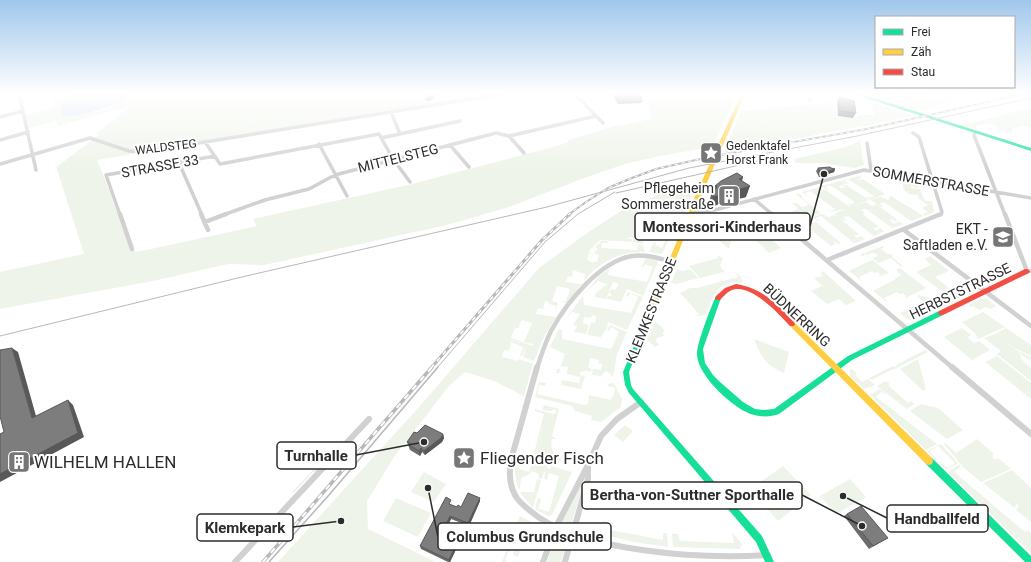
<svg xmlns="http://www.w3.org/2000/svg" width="1031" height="562" font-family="Roboto,sans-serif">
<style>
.green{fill:#eef4e9;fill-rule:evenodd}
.water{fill:#d4e3f2}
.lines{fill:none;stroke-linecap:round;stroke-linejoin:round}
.street-far2{stroke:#d1d1d1;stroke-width:3.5}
.street-far1{stroke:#d1d1d1;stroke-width:4.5}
.street{stroke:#d1d1d1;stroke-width:6}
.fast{fill:#16e098;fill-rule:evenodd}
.slow{fill:#ffcf43;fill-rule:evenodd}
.jam{fill:#f24e42;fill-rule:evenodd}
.tram-far1{stroke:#b8b8b8;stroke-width:1}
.tram{stroke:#b8b8b8;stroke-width:1.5}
.rail-far2-casing{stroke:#b8b8b8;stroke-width:2}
.rail-far1-casing{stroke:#b8b8b8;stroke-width:3}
.rail-casing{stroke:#b8b8b8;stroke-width:3.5}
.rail-far2{stroke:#fff;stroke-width:1;stroke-dasharray:3.5;stroke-linecap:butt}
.rail-far1{stroke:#fff;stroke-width:1.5;stroke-dasharray:4.5;stroke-linecap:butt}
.rail{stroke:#fff;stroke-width:2;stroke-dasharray:6;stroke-linecap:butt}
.wall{fill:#6c6c6c}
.shaded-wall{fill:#585858}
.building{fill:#7d7d7d;stroke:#585858}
.labels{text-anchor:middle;stroke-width:4;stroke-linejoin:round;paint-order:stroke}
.far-poi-label{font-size:12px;fill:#2c2c2c;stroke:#fff;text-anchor:start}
.far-street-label{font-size:12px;fill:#2c2c2c;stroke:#fff}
.street-label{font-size:14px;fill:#2c2c2c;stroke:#fff}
.poi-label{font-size:14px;fill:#2c2c2c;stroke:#fff;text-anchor:end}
.near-poi-label{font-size:17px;fill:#2c2c2c;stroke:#fff;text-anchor:start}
.leader{fill:none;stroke:#2c2c2c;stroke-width:1.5}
.callout-dot{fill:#2c2c2c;stroke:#fff;stroke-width:1.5}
.callout{fill:#fff;stroke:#2c2c2c;stroke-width:1.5}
.callout-label{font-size:15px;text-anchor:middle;font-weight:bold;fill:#2c2c2c}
</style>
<rect width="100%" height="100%" fill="#fff"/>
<!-- green -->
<path class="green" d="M 52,94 L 73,94 L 67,96 L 62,101 L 61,109 L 66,117 C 79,116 116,108 124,100 L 125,94 L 146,94 L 143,98 L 174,101 L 196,94 L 498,94 L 97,160 L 107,185 L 130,249 L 137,252 L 257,226 L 253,219 L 408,185 L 557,146 L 569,142 L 568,140 L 618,125 L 620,126 L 650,119 L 647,94 L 725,94 L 734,102 L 712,147 L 659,156 L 625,164 L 587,177 L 509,207 L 447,225 L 264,265 L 228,264 L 153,281 L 0,309 L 0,272 L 84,254 L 56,166 L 58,166 L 100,134 L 96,134 L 130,106 L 58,126 L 56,120 L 29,128 L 26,115 L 55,107 Z
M 874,94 L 969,94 L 958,100 L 915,111 L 870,97 L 869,95 Z
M 835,102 L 838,116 L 853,118 L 861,115 L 874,115 L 871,102 L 913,116 L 724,153 L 741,111 Z
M 1029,108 L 1031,112 L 1031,128 L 1024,126 L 1013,128 L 1011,133 L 1002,130 L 991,123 L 976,126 L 977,130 L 960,125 L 997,117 L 1005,114 Z
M 860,141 L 864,165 L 854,168 L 822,163 L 796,163 L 794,159 L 846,147 Z
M 859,176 L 862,178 L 857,179 L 861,181 L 860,180 L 863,179 L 885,194 L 870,200 L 865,196 L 870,198 L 874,196 L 848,179 L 844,181 L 848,184 L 846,184 L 841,181 Z
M 902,180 L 914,182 L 915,185 L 919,186 L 919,188 L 911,186 L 911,188 L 920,189 L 925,201 L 932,201 L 934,212 L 924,216 L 923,214 L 928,212 L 922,208 L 928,205 L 918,198 L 919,197 L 918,195 L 909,194 L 904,190 Z
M 840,181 L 845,184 L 839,186 L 840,188 L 846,188 L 842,186 L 846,185 L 869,200 L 851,207 L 846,203 L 851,205 L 855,202 L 830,185 L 826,187 L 829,190 L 827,190 L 821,186 Z
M 696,184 L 697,186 L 681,224 L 676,223 L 675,225 L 661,222 L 657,232 L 646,229 L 645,231 L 642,230 L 639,240 L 643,241 L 644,244 L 633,242 L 634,236 L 636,235 L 634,234 L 633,238 L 627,237 L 629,239 L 632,239 L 632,242 L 600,240 L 589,251 L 593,254 L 589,253 L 587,260 L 593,263 L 594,261 L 597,262 L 599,255 L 595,254 L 595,251 L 598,249 L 595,247 L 602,241 L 608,241 L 607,243 L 602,243 L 601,248 L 637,250 L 638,245 L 634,243 L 643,245 L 645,252 C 620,251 599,262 584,281 L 585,274 L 573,270 L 572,277 L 568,276 L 566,282 L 580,284 L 582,283 L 566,304 L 563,301 L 566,301 L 570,289 L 557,286 L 552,301 L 558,303 L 554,314 L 556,306 L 549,304 L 549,302 L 545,301 L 543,309 L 538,308 L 536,314 L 556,317 L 543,339 L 534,361 L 523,357 L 527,344 L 533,346 L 533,344 L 501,338 L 527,344 L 522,356 L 520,356 L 523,347 L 511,342 L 509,351 L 504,350 L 502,357 L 518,361 L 519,359 L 533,364 L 524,396 L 494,381 L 465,372 L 449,386 L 394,457 L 367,501 L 368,529 L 436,562 L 278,562 L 419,407 L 539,268 L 584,235 L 624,209 L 658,195 ZM 522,320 L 532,323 L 524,342 L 511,338 L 515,328 L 519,328 L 520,323 Z
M 820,187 L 823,189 L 819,191 L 822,193 L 821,191 L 824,189 L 850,207 L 848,208 L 866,202 L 872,206 L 876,204 L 898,220 L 895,222 L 892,219 L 890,220 L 894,224 L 899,221 L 903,224 L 892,228 L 866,209 L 861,210 L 865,213 L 863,214 L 858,210 L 879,227 L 873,228 L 876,231 L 880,228 L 884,231 L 874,236 L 848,216 L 843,217 L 846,220 L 844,221 L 834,214 L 845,209 L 831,212 L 826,209 L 831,211 L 835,209 L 810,191 L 805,193 L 808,196 L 802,192 Z
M 798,193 L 802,196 L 802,198 L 821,213 L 793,224 L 783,215 L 798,209 L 792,203 L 797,203 L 802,207 L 809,205 L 796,194 Z
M 889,195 L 907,206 L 908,206 L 923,216 L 911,221 L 884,202 L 879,204 L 883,206 L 881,207 L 871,200 L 880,197 L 888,200 L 890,198 Z
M 822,214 L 829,217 L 834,215 L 838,217 L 860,235 L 854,235 L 857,238 L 861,236 L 865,239 L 854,243 L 821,216 L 816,218 L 819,221 L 817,221 L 812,217 Z
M 816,222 L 841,243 L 838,244 L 835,242 L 833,242 L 836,244 L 831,246 L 810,229 L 811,223 Z
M 663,223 L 665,223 L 675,226 L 662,254 L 649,252 L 654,242 L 656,242 L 655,245 L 662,248 L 672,226 L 665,223 L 662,226 Z
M 730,227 L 734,230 L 729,249 L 709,232 Z
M 762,227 L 770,227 L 775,232 L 773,233 L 767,228 L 761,230 L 781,248 L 769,253 L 747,232 Z
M 883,246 L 884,247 L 881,249 L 888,254 L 891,254 L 893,255 L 892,257 L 903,266 L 901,267 L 891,258 L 879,263 L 872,258 L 878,256 L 874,253 L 868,254 L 872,258 L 865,253 Z
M 864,253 L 889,273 L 879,277 L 880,275 L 878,272 L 875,273 L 872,271 L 859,277 L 862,281 L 849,271 L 872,260 L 866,255 L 862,256 L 860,255 Z
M 716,255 L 723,258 L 720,266 L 724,272 L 700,278 L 689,266 L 718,258 Z
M 930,256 L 949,271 L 935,277 L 958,295 L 960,294 L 964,296 L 948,304 L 938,297 L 943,295 L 942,293 L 943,292 L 916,272 L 931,265 L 925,259 Z
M 646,258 L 657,260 L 658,262 L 643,296 L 627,289 L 621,302 L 607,299 L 608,296 L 611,296 L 612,294 L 609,293 L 611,289 L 615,290 L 619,284 L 613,282 L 606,299 L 595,297 L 595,294 L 607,284 L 598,281 L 586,292 L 599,276 L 610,268 L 613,268 L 609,269 L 608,275 L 647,282 L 653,267 L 645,264 L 644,267 L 642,266 Z
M 900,268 L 926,288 L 905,298 L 906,296 L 903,293 L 900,294 L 897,292 L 884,298 L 888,303 L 873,291 L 896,279 L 890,274 L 896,278 L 901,275 L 896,270 Z
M 677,269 L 683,271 L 690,269 L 698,278 L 676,284 L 671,283 Z
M 734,271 L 741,277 L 743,283 C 718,280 713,295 706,315 L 695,316 L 699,314 L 680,293 L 690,288 L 697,288 L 738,277 Z
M 823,271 L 856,301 L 846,305 L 839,299 L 827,304 L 811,291 L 822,286 L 814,278 L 823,276 L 820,273 Z
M 628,292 L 643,297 L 627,330 L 608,322 L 607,325 L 608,326 L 601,337 L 587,335 L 591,322 L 595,323 L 596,316 L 592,315 L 591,318 L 584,317 L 583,323 L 589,325 L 586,334 L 574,332 L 577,326 L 573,325 L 580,314 L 572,312 L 562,324 L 583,296 L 584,305 L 631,313 L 638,297 L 630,293 L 628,297 L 626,296 Z
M 918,295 L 934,300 L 932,302 L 936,305 L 943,304 L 938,299 L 939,299 L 946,305 L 914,321 L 907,319 L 900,313 L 923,301 L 917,296 Z
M 981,299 L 988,300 L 996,306 L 990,309 L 986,307 L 979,310 L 973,306 L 971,307 L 968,305 Z
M 983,312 L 1005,327 L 978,339 L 975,333 L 962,322 Z
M 655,322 L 662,327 L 665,332 L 662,333 L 664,336 L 657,338 L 656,341 L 659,345 L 655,347 L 647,340 Z
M 610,325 L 627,332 L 617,354 L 613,377 L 609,373 L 606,371 L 601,376 L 592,375 L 593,369 L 601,370 L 602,364 L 598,363 L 599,360 L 590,358 L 588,368 L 591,368 L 591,372 L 585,370 L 585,371 L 580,372 L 580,375 L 585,376 L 581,389 L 561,385 L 562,380 L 579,383 L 580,377 L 567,374 L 568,367 L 561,366 L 559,373 L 556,373 L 557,369 L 560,369 L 565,354 L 550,347 L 559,329 L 562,330 L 562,339 L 611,349 L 619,332 L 611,327 L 609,331 L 607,330 Z
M 962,328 L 971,335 L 967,337 L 974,343 L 979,341 L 990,350 L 972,360 L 944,337 Z
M 1006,328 L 1031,345 L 1031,356 L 1014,348 L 995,334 Z
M 995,334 L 1016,350 L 1031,357 L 1030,361 L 1017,351 L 1022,357 L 1020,358 L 1031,368 L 1031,381 L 997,354 L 1001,351 L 984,338 Z
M 754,339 L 789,352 L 784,373 C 766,366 761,357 754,339 Z
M 925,350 L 928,352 L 895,369 L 893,369 L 872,380 L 869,378 L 893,366 L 895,367 L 897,366 L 896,365 Z
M 997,356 L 1031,383 L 1031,399 L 985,362 Z
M 918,359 L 926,389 L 923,391 L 900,369 Z
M 852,369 L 857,373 L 855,375 L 862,382 L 868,379 L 875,385 L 864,389 L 850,376 L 849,370 Z
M 886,381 L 889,383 L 889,386 L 908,403 L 911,401 L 914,404 L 907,409 L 877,386 Z
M 539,382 L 546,383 L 545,386 L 539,385 L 537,394 L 585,405 L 588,404 L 589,395 L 611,400 L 612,397 L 613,397 L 615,388 L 608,386 L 608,384 L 614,383 L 622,399 L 621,407 L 601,422 L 591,420 L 592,416 L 575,411 L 572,406 L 535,397 Z
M 880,389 L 888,396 L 881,392 L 876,397 L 937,444 L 926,450 L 870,395 Z
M 921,404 L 938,408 L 963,430 L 947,439 L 910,411 Z
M 544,405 L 559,409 L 552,436 L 556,439 L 552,439 C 550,448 553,452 558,458 L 563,455 L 560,462 L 553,465 L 552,462 L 549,461 L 547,468 L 550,469 L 551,466 L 572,472 L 552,515 L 548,516 L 535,509 L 538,498 L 541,499 L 538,509 L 549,512 L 559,476 L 549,473 L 547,480 L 544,479 L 545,472 L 544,472 L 542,479 L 538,478 L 539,474 L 531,471 L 530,474 L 521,478 L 520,488 L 518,489 L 515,473 L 516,462 L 520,463 L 519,469 L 529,472 L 544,414 L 535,411 L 535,409 L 553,414 L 556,413 L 556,410 L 554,409 L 551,411 L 542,410 Z
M 625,425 L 633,431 L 623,442 L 614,435 Z
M 342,439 L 342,444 L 337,447 L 318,467 L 316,472 L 313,472 L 295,492 L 292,492 Z
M 977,439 L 994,454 L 992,456 L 995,460 L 998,458 L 1011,469 L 981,482 L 962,466 L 944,444 L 945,443 L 956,453 Z
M 941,444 L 958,463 L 947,470 L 937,461 L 948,468 L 955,463 L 938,446 L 930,451 L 935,458 L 927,451 Z
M 958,465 L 968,472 L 960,467 L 954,472 L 1025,532 L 1028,530 L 1031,533 L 1031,553 L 948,472 Z
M 783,466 L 811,495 L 778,521 L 750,489 Z
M 1012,470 L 1031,488 L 1031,522 L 1016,510 L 1019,505 L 1016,504 L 1015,508 L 983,483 L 996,477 L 998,479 L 997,477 Z
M 424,472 L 446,484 L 434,502 L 411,492 Z
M 584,478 L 585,479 L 570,529 L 561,524 Z
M 537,479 L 541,480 L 533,508 L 520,493 L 522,492 L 534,492 Z
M 850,479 L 866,497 L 836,514 L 820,496 Z
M 396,498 L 431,513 L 418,537 L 383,521 Z
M 520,516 L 543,528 L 545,532 L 544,535 L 517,523 Z
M 603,521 L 605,521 L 605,529 L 663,540 L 663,533 L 667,533 L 668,547 L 634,542 L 600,534 Z
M 732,532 L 742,544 L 740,549 L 673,547 L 672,534 L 678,534 L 680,541 L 734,543 Z
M 556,535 L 568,540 L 561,562 L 547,562 Z
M 512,537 L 520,540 L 520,542 L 523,544 L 518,557 L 513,555 L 514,550 L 510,548 L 505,560 L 507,562 L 502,562 Z"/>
<!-- water -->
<path class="water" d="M 73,94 L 125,94 L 126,96 L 122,102 L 117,104 L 85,114 L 64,117 C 61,113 60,102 64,98 C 66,96 70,95 73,94 Z"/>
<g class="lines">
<!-- street-far2 -->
<path class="street-far2" d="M 19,94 L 36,170
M 575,94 L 603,123
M 809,94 L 810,101
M 391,112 L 400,134
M 0,117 L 23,111
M 975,132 L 974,135 L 1005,215
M 913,133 L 919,137 L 942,212 L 940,215
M 509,136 L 524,153
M 381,138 L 460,121
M 0,140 L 28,132
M 205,142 L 220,164 L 379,134 L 393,159 L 410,182
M 867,143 L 871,170
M 319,144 L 347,196
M 450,145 L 469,167
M 179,163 L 202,215
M 0,164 L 90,138 L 129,151 L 143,152 L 502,94
M 754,199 L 773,215
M 693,211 L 707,212 L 864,170 L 1031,198
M 120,215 L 106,175 L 215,156
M 223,215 L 265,200 L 309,189 L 335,175 L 496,133 L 509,136 L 596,116"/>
<!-- street-far1 -->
<path class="street-far1" d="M 120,214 L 132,249
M 201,214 L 208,230
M 772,214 L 953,368
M 1005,214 L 1027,271 L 1031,271
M 205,222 L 226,214
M 904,230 L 1031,326
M 827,260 L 941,214
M 537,368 C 541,356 545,343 551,331 C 566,303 600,261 632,256 C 646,254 658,258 671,262"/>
<!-- street -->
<path class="street" d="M 537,367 L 511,460 C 509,472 509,484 515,495 C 518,501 523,505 528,509 C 576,553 704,559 768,555
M 952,367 L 1031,434
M 235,562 L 369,419
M 543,562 L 556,527 L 588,465 L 601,436 L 617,419 L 641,402
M 565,562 L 588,479 L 588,465"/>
<!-- fast -->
<path class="fast" d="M 853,94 L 861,94 L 1031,148 L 1031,151 Z
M 716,296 L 720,296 L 721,298 L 703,349 L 705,363 L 713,375 L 720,382 L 743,402 L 755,409 L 763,410 L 774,409 L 848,356 L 939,311 L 943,311 L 944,313 L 943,315 L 852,360 L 779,414 C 771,417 762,417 754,415 C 734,410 698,376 697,355 C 696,345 711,307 716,296 Z
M 648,312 L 652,312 L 653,314 L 629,372 L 631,385 L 633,389 L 762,536 L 774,562 L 765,562 L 756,542 L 629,393 L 625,385 L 623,372 Z
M 929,457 L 932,458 L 1031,556 L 1031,562 L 1025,562 L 926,464 L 925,461 L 926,458 Z"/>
<!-- slow -->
<path class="slow" d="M 741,94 L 745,94 L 703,192 L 653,314 L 652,316 L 648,316 L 647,314 L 697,192 Z
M 792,321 L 794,322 L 932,458 L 933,461 L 932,464 L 929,465 L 926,464 L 790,326 L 789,324 L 790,322 Z"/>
<!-- jam -->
<path class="jam" d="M 1025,269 L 1027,269 L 1030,271 L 1029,273 L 943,315 L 939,315 L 938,313 L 939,311 Z
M 736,284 C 762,288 777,304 794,322 L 795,324 L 794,326 L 790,326 C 778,313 749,281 730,291 C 726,293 723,297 720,300 L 716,300 L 715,298 L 716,296 L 725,288 Z"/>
<!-- tram-far1 -->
<path class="tram-far1" d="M 616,193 L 784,155
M 0,336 L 246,276 L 547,207 L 689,168 L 857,136 L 1031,98
M 437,368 L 545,242 L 578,214 L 615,192"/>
<!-- tram -->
<path class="tram" d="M 269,562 L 329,495 L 438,367"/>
<!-- rail-far2 casing -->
<g class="rail-far2-casing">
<path id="rail-far2" d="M 568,215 L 586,202 L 608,188 L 632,178 L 656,169 L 709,157 L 867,129 L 1022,94"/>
</g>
<!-- rail-far1 casing -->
<g class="rail-far1-casing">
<path id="rail-far1" d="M 431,368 L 542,240 L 570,214"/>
</g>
<!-- rail casing -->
<g class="rail-casing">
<path id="rail" d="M 263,562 L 432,367"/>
</g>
<!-- rail-far2 -->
<use href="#rail-far2" class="rail-far2"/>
<!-- rail-far1 -->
<use href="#rail-far1" class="rail-far1"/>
<!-- rail -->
<use href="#rail" class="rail"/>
</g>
<!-- wall -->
<path class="wall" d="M 614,95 L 642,101 L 642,103 L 618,104 L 614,97 Z
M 839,97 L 856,113 L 853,118 L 838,116 L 837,102 Z
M 425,98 L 434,98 L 429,101 L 425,100 Z
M 818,168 L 831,168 L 835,169 L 834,172 L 819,177 L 816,171 Z
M 743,177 L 742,181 L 746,197 L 730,201 L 724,198 L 717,205 L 710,207 L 708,205 L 711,195 L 714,192 L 715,186 Z
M 417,433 L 443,434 L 444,438 L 442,442 L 425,455 L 422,452 L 420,456 L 410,450 L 407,442 Z
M 480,498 L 480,501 L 469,526 L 451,519 L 444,533 L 458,540 L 459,543 L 450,562 L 448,562 L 421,549 L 420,546 L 452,503 L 451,505 L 457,507 L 461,507 Z
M 847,514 L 884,540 L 869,549 L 844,516 Z"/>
<!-- shaded-wall -->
<path class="shaded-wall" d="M 434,96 L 434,98 L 429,101 L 429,100 Z
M 835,169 L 834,172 L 819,177 L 821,174 Z
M 743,177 L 739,187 L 739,179 Z
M 750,186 L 746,197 L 730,201 L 734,191 Z
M 728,188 L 724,198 L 717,205 L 710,207 L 713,197 Z
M 12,348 L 18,352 L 38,423 L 32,418 Z
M 68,400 L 73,405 L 84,437 L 0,482 L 0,474 Z
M 443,434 L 444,438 L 442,442 L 425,455 L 424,451 Z
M 421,448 L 422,452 L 420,456 L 419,451 Z
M 480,498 L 480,501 L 469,526 L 468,523 Z
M 450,516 L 451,519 L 443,535 L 442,532 Z
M 458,540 L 459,543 L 450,562 L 449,560 Z"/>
<!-- building -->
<path class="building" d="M 628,94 L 640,94 L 642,98 L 642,101 L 618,103 L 614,95 Z
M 429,95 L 434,96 L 429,100 L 425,98 Z
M 839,97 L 854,101 L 856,113 L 840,111 Z
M 830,167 L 831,168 L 835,169 L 821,174 L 818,168 Z
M 737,173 L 743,177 L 739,179 L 750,186 L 734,191 L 728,188 L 721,195 L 713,197 L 711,195 L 717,187 L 715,186 L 721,181 Z
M 12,348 L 32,418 L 68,400 L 78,433 L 0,474 L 0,434 L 4,432 L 0,416 L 0,350 Z
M 425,425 L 443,434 L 441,438 L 424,451 L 421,448 L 419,451 L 409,445 L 410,443 L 407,442 L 414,432 L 417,433 Z
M 468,493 L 480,498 L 468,523 L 450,516 L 442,532 L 458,540 L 449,560 L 420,546 L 446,497 L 451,500 L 449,504 L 457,507 L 458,505 L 461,507 Z
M 861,506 L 888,538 L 873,546 L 847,514 Z"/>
<!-- sky -->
<linearGradient id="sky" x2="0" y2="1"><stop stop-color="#a0c7ec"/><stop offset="0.54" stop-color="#fff"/><stop offset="1" stop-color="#fff" stop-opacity="0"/></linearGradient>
<rect width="1031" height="173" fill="url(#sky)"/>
<!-- icons -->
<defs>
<g id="sight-square" transform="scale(1.15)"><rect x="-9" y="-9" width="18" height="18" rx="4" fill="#767676" stroke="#fff"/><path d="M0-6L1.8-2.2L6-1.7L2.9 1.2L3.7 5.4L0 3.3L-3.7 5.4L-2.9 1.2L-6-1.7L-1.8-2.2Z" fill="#fff"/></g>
<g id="building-square" transform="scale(1.15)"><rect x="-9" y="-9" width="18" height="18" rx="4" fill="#767676" stroke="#fff"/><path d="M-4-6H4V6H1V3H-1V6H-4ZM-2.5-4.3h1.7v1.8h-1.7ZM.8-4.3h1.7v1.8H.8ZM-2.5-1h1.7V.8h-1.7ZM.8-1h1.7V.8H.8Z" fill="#fff"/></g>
<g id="school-square" transform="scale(1.15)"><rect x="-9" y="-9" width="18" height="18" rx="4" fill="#767676" stroke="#fff"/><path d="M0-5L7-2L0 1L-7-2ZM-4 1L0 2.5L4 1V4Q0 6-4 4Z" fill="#fff"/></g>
</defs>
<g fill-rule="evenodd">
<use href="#sight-square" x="711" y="153"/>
<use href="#building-square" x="729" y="196"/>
<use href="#school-square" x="1003" y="237"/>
<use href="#sight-square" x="464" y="458"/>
<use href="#building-square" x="19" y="462"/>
</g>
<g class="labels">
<!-- far-poi labels -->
<g class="far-poi-label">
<text x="726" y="150">Gedenktafel<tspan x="726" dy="14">Horst Frank</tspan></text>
</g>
<!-- far-street labels -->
<g class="far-street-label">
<text transform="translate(166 147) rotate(-7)" y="4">WALDSTEG</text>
</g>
<!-- street labels -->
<g class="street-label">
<text transform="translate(398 158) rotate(-14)" y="5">MITTELSTEG</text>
<text transform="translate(160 166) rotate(-10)" y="5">STRASSE 33</text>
<text transform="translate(931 181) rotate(10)" y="5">SOMMERSTRASSE</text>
<text transform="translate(960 291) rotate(-26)" y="5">HERBSTSTRASSE</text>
<text transform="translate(651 310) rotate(-68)" y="5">KLEMKESTRASSE</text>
<text transform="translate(797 315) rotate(43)" y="5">BÜDNERRING</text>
</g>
<!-- poi labels -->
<g class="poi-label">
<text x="714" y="193">Pflegeheim<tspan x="714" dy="16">Sommerstraße</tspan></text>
<text x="988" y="234">EKT -<tspan x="988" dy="16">Saftladen e.V.</tspan></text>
</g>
<!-- near-poi labels -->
<g class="near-poi-label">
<text x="480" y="464">Fliegender Fisch</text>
<text x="34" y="468">WILHELM HALLEN</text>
</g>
</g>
<!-- callouts -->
<path class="leader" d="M824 174L810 226M424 442L356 455M862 526L802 495M843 496L887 518M341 521L293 527M428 488L438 537"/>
<g class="callout-dot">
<circle cx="824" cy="174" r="4"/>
<circle cx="424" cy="442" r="4"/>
<circle cx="862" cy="526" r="4"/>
<circle cx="843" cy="496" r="4"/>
<circle cx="341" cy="521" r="4"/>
<circle cx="428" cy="488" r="4"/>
</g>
<g class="callout">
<rect x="635" y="213" width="175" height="27" rx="4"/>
<rect x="277" y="442" width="79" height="27" rx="4"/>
<rect x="582" y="482" width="220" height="27" rx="4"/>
<rect x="887" y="505" width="101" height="27" rx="4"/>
<rect x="197" y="514" width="96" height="27" rx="4"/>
<rect x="438" y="523" width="173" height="27" rx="4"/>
</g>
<g class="callout-label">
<text x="722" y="232">Montessori-Kinderhaus</text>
<text x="316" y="461">Turnhalle</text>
<text x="692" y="500">Bertha-von-Suttner Sporthalle</text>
<text x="937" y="524">Handballfeld</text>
<text x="245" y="533">Klemkepark</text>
<text x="525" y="542">Columbus Grundschule</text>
</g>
<!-- legend -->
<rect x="875" y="16" width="140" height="72" fill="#ffffff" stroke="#ababab"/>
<rect x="883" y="29" width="20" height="6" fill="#16e098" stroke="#ababab"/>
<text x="911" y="36" font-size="12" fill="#2c2c2c">Frei</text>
<rect x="883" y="49" width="20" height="6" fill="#ffcf43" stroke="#ababab"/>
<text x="911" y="56" font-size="12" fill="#2c2c2c">Zäh</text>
<rect x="883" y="69" width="20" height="6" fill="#f24e42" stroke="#ababab"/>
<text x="911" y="76" font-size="12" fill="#2c2c2c">Stau</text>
</svg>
